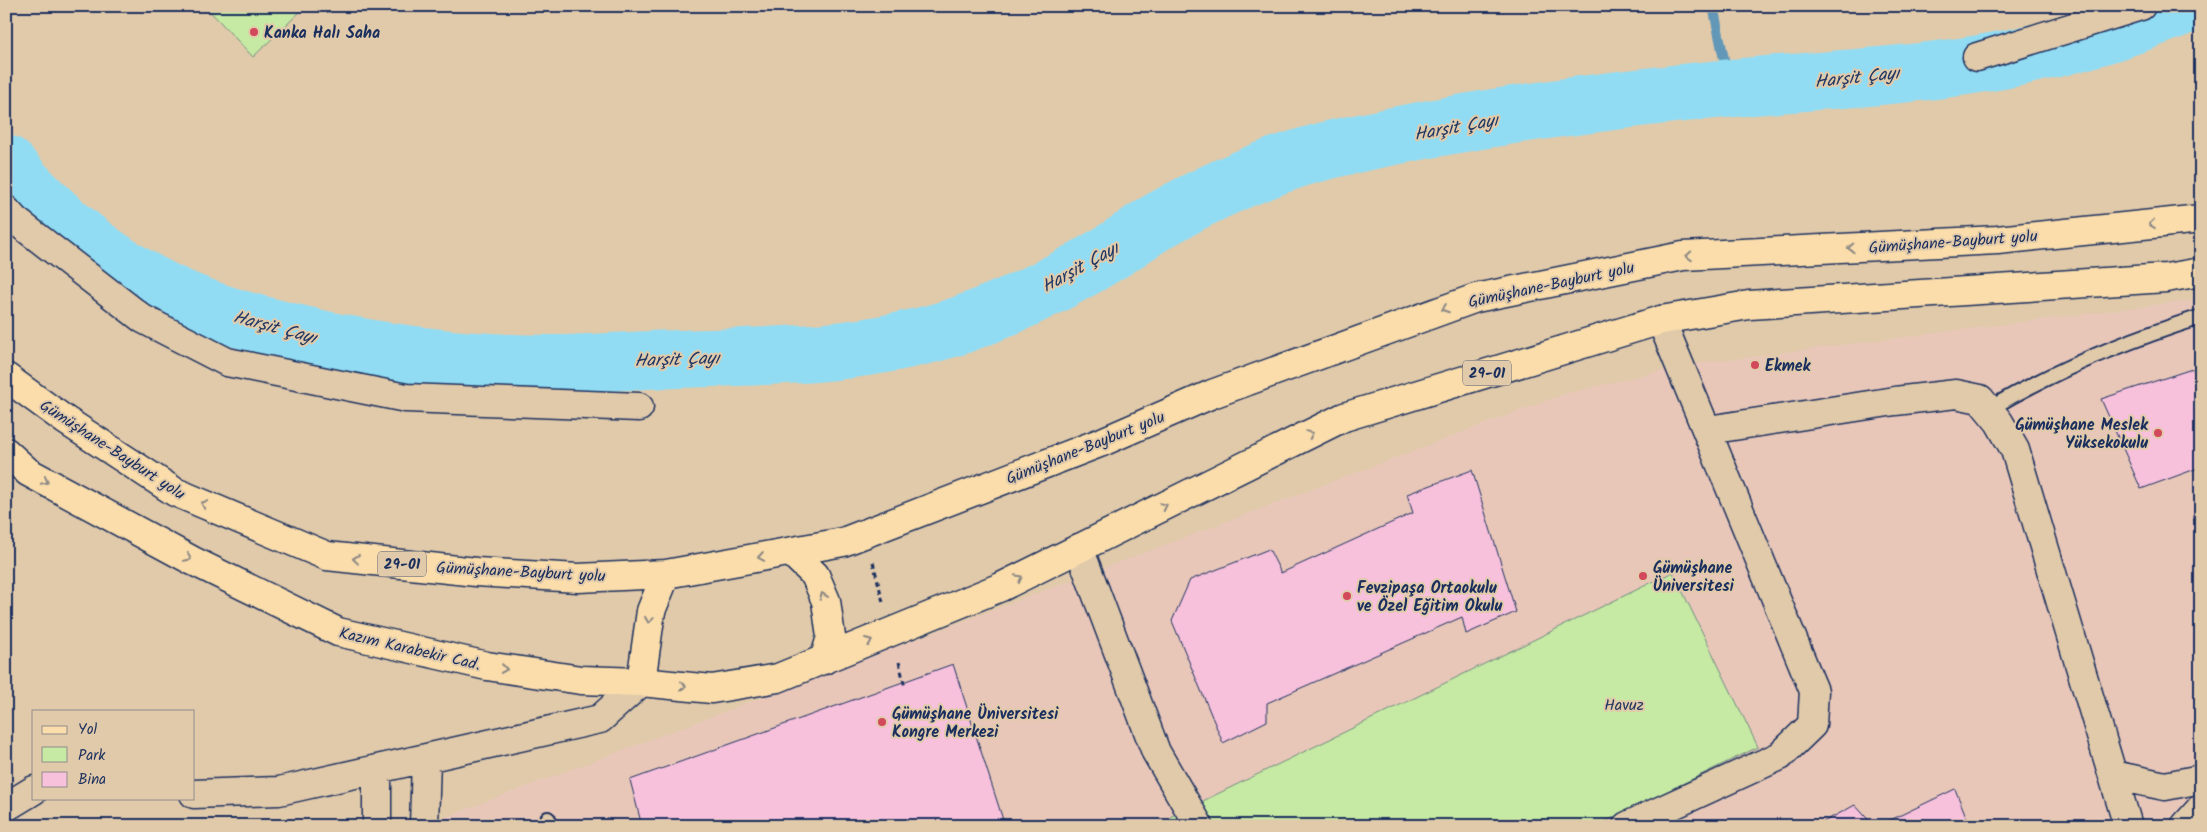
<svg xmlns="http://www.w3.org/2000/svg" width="2207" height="832" font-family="Kalam,sans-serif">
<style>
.built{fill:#e8c7b9}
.green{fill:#c6e9a3;stroke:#708c80}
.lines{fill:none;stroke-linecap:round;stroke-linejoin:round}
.stream{stroke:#6297b7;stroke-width:10}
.river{stroke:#92dcf3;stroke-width:58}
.building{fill:#f7c1dc;stroke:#1b2f5e}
.lane-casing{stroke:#1b2f5e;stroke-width:18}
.street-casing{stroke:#1b2f5e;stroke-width:31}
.primary-casing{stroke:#1b2f5e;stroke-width:31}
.path{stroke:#1b2f5e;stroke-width:3;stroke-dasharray:5 4;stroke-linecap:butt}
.lane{stroke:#e1caaa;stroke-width:14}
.street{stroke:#e1caaa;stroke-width:28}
.primary{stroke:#faddab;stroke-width:28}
.oneway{stroke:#8a8684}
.poi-dot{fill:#d1495b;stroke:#e1caaa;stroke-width:2}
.labels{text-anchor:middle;stroke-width:4;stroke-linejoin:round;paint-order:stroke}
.shield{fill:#e1caaa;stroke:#565e75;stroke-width:1}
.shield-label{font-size:15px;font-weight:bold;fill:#1b2f5e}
.poi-label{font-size:16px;font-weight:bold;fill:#1b2f5e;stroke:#e1caaa;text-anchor:start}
.street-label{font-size:16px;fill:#1b2f5e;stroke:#e1caaa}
.park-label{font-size:16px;fill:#243861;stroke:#e1caaa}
.water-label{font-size:18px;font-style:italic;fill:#213865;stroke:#e1caaa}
</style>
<rect width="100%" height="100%" fill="#e1caaa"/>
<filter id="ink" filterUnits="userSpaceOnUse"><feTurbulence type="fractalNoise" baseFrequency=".02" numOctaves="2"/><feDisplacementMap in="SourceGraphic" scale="10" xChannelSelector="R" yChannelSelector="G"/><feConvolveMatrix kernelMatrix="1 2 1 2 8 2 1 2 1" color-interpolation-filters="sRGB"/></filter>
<g filter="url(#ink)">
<!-- built -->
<path class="built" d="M 2201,299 L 2201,826 L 426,826 L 427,824 L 1564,394 L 1686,365 Z"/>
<!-- green -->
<path class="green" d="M 205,6 L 306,6 L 253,57 Z
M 1673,572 L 1758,747 L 1596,826 L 1174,826 L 1170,817 Z"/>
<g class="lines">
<!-- stream -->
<path class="stream" d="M 1713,6 L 1730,88"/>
<!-- river -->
<path class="river" d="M 6,164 C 51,216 105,262 167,292 C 209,312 254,324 299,334 C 381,354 465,363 550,364 C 592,364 634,360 676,359 C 773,356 868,356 961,325 C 1015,306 1068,279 1116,249 C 1132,239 1147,227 1164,218 C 1221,186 1281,160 1346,146 C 1473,118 1603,100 1733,88 C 1816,80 1902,77 1985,63 C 2053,52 2120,32 2184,6"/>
</g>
<!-- building -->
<path class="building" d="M 2201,366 L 2201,467 L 2141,489 L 2101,399 Z
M 1472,470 L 1516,612 L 1466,634 L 1462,617 L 1267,703 L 1267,721 L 1223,743 L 1172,621 L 1190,580 L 1269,549 L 1281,573 L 1413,513 L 1407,494 Z
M 953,664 L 1005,826 L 642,826 L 630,780 Z
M 1955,789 L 1970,826 L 1878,826 Z
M 1855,805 L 1874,826 L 1816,826 Z"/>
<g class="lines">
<!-- lane casing -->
<g class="lane-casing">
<path id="lane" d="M 1989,409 C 2055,370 2128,340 2201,317
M 548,819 L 550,826
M 7,826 L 8,823"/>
</g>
<!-- street casing -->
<g class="street-casing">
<path id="street" d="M 1977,57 L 2141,6
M 6,210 L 15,220 L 143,319 L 227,362 L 406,398 L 639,407
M 1708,430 L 1895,401 L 1956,394 L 1980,399 L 1999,422 L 2015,450 L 2128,826
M 1079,548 L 1156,752 L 1199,826
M 377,770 L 377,826
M 2113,775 L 2165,786 L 2201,779
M 194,794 L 279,791 L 600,719 L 641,682
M 6,807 L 34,790
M 424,826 L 426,759
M 1627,826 L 1780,756 L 1812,725 L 1814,691 L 1661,320
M 2185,826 L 2201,808"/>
</g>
<!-- primary casing -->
<g class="primary-casing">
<path id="primary" d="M 6,377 L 65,420 L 175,492 L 327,556 L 476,572 L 578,578 L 666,574 L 843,542 L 1102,442 L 1212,394 L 1476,298 L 1683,256 L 1997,240 L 2201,219
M 6,452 L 28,472 L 193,561 L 338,632 L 487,666 L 581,680 L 641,682 L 712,689 L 778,678 L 1001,587 L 1344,417 L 1661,320 L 1749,305 L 2166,278 L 2201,272
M 791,552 L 815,575 L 826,601 L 831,637 L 824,660
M 641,682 L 651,611 L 666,574"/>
</g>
<!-- path -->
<path class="path" d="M 873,562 L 883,602
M 899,662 L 905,687"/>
<!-- lane -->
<use href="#lane" class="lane"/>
<!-- street -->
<use href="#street" class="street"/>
<!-- primary -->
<use href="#primary" class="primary"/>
</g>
<!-- one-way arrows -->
<defs><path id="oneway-chevron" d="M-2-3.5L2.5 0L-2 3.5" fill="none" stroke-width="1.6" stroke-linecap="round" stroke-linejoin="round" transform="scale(1.25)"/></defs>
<g class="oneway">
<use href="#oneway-chevron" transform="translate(2152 224) rotate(174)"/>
<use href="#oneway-chevron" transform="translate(1851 248) rotate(177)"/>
<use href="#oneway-chevron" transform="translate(1689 256) rotate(176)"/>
<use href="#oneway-chevron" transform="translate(1445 309) rotate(160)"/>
<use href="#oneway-chevron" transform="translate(1310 434) rotate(-26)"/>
<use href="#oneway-chevron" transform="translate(45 481) rotate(28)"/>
<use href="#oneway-chevron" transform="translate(204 504) rotate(-157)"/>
<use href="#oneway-chevron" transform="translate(1164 506) rotate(-26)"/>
<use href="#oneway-chevron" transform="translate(761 557) rotate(170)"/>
<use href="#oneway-chevron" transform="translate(188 558) rotate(28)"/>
<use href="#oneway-chevron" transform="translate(356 559) rotate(-174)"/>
<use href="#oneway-chevron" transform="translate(1019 578) rotate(-27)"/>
<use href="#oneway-chevron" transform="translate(823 596) rotate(-110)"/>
<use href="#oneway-chevron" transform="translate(649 620) rotate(98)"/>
<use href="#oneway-chevron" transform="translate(869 641) rotate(-23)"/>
<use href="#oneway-chevron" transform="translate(504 669) rotate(8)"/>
<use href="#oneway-chevron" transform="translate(683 686) rotate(6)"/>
</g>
</g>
<!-- markers -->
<g class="poi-dot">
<circle cx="254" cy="32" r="5"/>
<circle cx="1755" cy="365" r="5"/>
<circle cx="2158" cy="433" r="5"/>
<circle cx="1643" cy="576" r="5"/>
<circle cx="1347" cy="596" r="5"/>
<circle cx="882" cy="722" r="5"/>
</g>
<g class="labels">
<!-- shield labels -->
<g class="shield">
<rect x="1463" y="360.5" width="48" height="25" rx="4"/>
<rect x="378" y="551.5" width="48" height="25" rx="4"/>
</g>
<g class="shield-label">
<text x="1487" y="378">29-01</text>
<text x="402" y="569">29-01</text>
</g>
<!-- poi labels -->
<g class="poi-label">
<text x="264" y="38">Kanka Halı Saha</text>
<text x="1765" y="371">Ekmek</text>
<text x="2148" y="430" text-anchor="end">Gümüşhane Meslek<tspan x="2148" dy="18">Yüksekokulu</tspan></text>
<text x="1653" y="573">Gümüşhane<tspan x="1653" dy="18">Üniversitesi</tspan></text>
<text x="1357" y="593">Fevzipaşa Ortaokulu<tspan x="1357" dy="18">ve Özel Eğitim Okulu</tspan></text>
<text x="892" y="719">Gümüşhane Üniversitesi<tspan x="892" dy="18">Kongre Merkezi</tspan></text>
</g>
<!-- street labels -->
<g class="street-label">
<text transform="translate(1953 241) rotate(-4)" y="6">Gümüşhane-Bayburt yolu</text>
<text transform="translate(1551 284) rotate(-12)" y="6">Gümüşhane-Bayburt yolu</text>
<text transform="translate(1085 447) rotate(-22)" y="6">Gümüşhane-Bayburt yolu</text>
<text transform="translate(113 449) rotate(33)" y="6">Gümüşhane-Bayburt yolu</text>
<text transform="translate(521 571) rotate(3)" y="6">Gümüşhane-Bayburt yolu</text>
<text transform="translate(410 648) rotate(13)" y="6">Kazım Karabekir Cad.</text>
</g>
<!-- park labels -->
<g class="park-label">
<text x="1624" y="710">Havuz</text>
</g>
<!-- water labels -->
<g class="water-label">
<text transform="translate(1857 77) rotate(-6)" y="6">Harşit Çayı</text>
<text transform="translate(1456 127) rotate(-10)" y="6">Harşit Çayı</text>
<text transform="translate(1080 267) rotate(-29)" y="6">Harşit Çayı</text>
<text transform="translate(275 327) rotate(15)" y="6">Harşit Çayı</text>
<text transform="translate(677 359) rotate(-2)" y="6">Harşit Çayı</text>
</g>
</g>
<!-- margin -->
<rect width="2207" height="832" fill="none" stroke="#e1caaa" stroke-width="25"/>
<rect x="12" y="12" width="2182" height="807" fill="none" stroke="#1b2f5e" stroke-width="2" filter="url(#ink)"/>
<!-- legend -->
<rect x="32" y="710" width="162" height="90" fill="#e1caaa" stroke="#928c8c"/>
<rect x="42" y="726" width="25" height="8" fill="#faddab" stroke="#928c8c"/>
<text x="78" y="734" font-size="15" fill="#1b2f5e">Yol</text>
<rect x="42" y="747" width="25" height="15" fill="#c6e9a3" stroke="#928c8c"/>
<text x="78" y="760" font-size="15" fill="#1b2f5e">Park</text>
<rect x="42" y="772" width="25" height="15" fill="#f7c1dc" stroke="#928c8c"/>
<text x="78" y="784" font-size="15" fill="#1b2f5e">Bina</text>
</svg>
